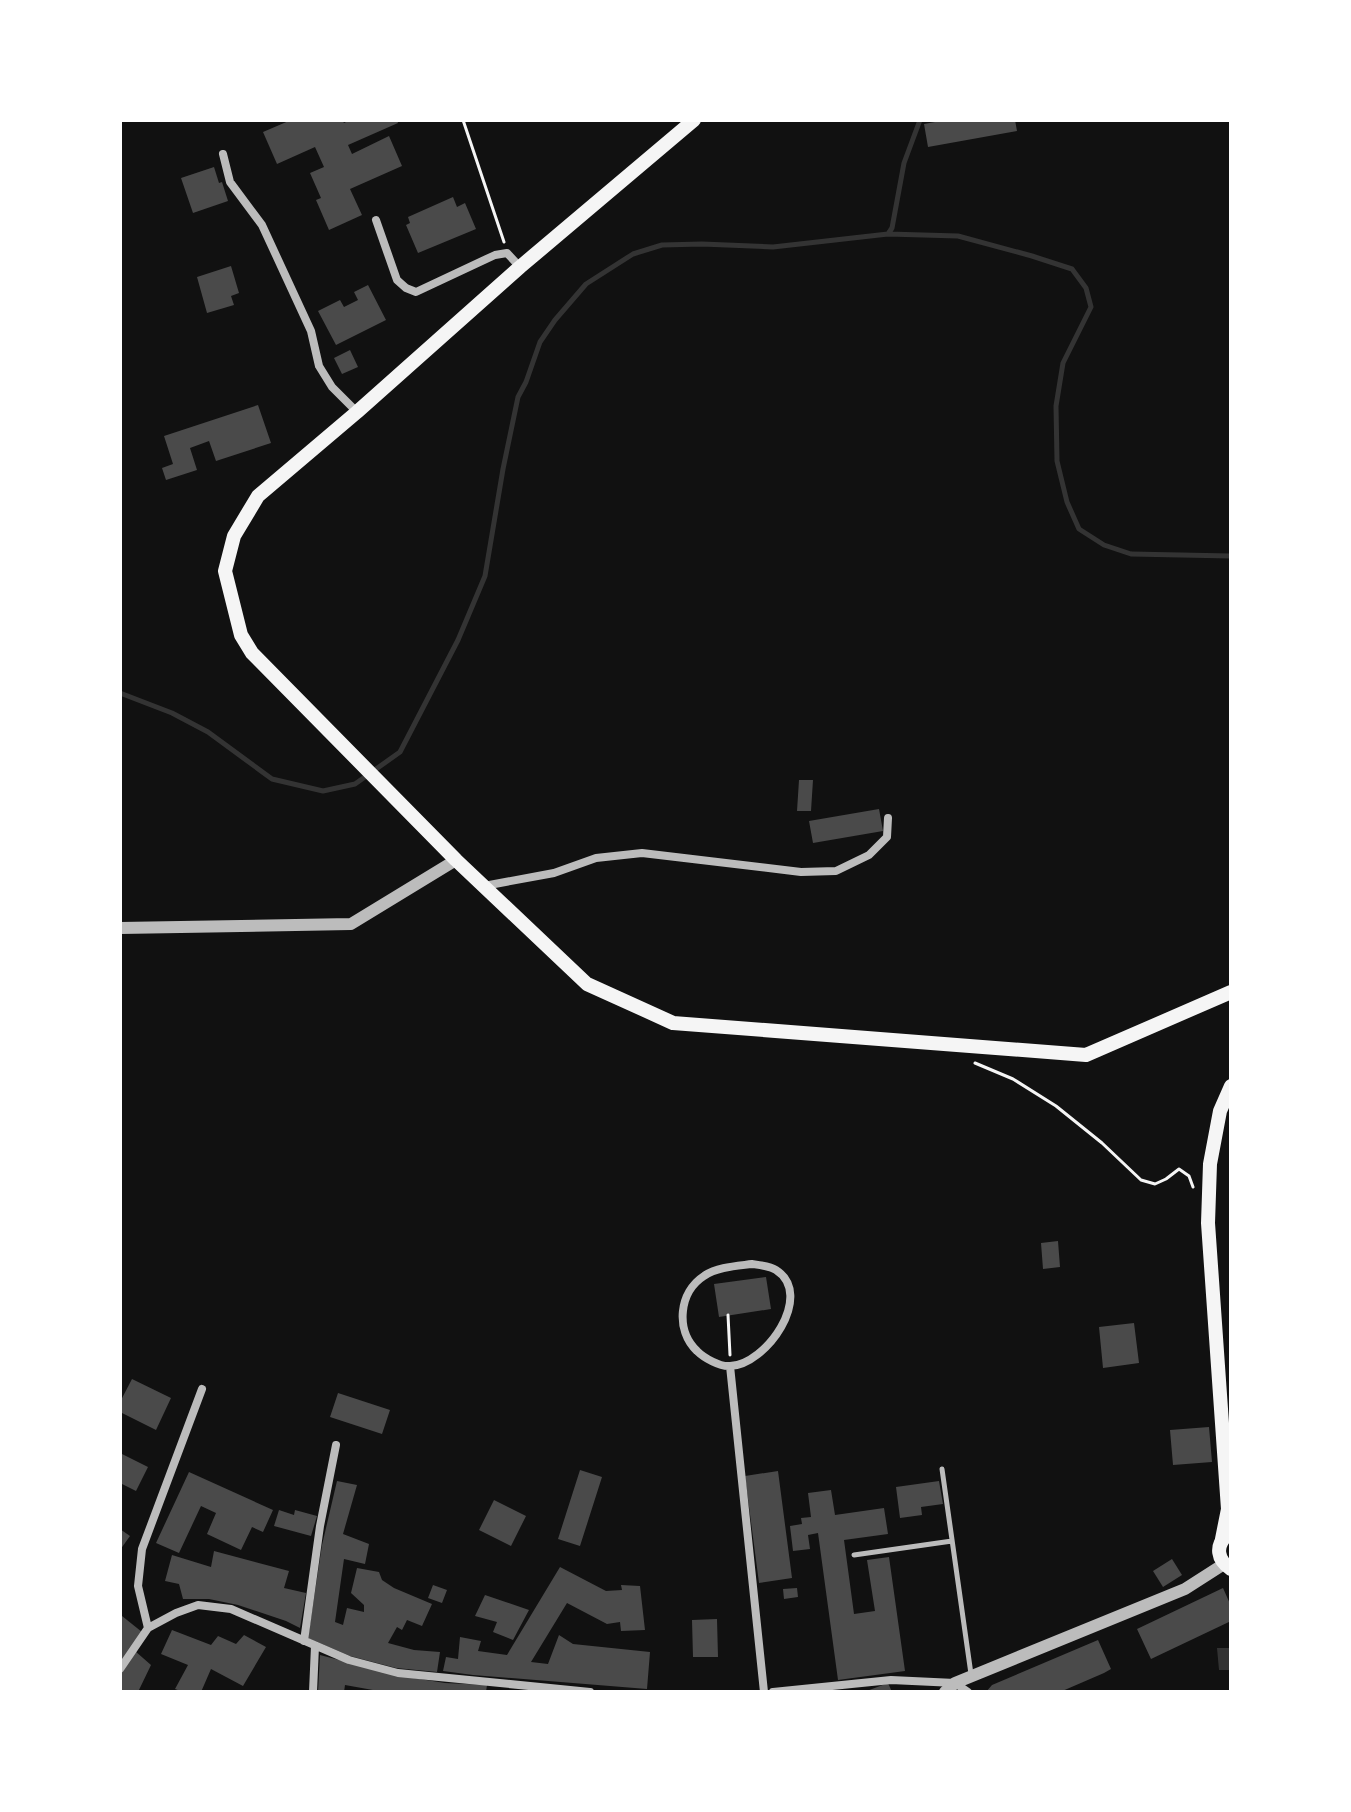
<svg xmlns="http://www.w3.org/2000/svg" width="1351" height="1812" font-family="'Source Sans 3',sans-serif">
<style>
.water{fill:#333}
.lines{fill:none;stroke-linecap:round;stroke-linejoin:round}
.stream{stroke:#333;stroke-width:5}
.building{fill:#4a4a4a}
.path{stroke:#f5f5f5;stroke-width:3}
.service{stroke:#bcbcbc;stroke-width:5}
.minor{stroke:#bcbcbc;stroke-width:8}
.tertiary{stroke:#bcbcbc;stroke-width:12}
.secondary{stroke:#f5f5f5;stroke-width:14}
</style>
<rect width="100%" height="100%" fill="#111"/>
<!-- water -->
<path class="water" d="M 1217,1648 L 1229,1648 L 1231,1670 L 1219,1670 Z"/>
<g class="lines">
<!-- stream -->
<path class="stream" d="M 888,234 L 892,228 L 904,163 L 920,120
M 120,693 L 172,713 L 208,732 L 272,779 L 323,791 L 355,784 L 400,752 L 458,640 L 485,576 L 503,469 L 518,397 L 526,382 L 540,342 L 555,320 L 586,284 L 633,254 L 662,245 L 702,244 L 773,247 L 888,234 L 958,236 L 1032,256 L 1072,269 L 1086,288 L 1091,307 L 1063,363 L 1056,406 L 1057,461 L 1067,502 L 1079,529 L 1104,545 L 1131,554 L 1231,556"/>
</g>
<!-- building -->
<path class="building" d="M 291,120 L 342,120 L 344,123 L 350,120 L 397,120 L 398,123 L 348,145 L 352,154 L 389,136 L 402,166 L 350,189 L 362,215 L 329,230 L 316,200 L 321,198 L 310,173 L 324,167 L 315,147 L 277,164 L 263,132 Z
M 946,120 L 1015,120 L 1017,131 L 928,147 L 924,124 Z
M 214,167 L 219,183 L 222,182 L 228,201 L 193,213 L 181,178 Z
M 453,197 L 457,207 L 465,203 L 476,229 L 418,253 L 406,225 L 410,223 L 408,217 Z
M 231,266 L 239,293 L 231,296 L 234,305 L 207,313 L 197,277 Z
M 368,285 L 386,320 L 336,345 L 318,311 L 340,300 L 344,307 L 358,300 L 354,292 Z
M 350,350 L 358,367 L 342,374 L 334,358 Z
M 258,405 L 271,443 L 216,461 L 209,441 L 190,448 L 197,470 L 166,480 L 162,468 L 173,464 L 164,436 Z
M 799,780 L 813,780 L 811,811 L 797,811 Z
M 879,809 L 883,831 L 813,843 L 809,821 Z
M 1058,1241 L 1060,1267 L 1043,1269 L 1041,1243 Z
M 766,1277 L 771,1309 L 719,1317 L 714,1284 Z
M 1134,1323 L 1139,1363 L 1103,1368 L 1099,1327 Z
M 132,1379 L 171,1398 L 156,1430 L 120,1412 L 120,1402 Z
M 338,1393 L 390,1410 L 382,1434 L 330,1417 Z
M 1209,1427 L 1212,1462 L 1173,1465 L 1170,1430 Z
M 120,1453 L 148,1467 L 136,1491 L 120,1483 Z
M 580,1470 L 602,1477 L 580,1546 L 558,1539 Z
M 778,1471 L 792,1578 L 759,1583 L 745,1476 Z
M 189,1472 L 273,1510 L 263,1532 L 252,1527 L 241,1550 L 207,1534 L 216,1513 L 201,1506 L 179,1553 L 156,1543 Z
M 337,1481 L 357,1485 L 343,1534 L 369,1544 L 365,1564 L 344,1559 L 335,1622 L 343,1625 L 347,1608 L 364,1612 L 364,1605 L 351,1593 L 357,1568 L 379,1572 L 382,1580 L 394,1588 L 432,1604 L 422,1626 L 407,1620 L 402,1630 L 397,1627 L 388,1643 L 414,1650 L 440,1652 L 437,1672 L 396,1668 L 350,1656 L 308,1638 L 322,1545 Z
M 939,1481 L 943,1504 L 921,1507 L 922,1515 L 900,1518 L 896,1487 Z
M 831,1490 L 835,1515 L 884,1508 L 888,1534 L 844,1540 L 854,1614 L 875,1611 L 867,1560 L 889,1557 L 905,1671 L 838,1680 L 818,1533 L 808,1535 L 810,1549 L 793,1551 L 790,1526 L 802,1524 L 801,1518 L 811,1517 L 808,1493 Z
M 494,1500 L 526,1516 L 511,1546 L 479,1530 Z
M 279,1510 L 294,1515 L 295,1510 L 317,1516 L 311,1536 L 274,1526 Z
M 120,1529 L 130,1536 L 120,1550 Z
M 214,1551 L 289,1571 L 284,1588 L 306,1593 L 300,1628 L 286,1621 L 238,1605 L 209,1599 L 183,1599 L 179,1584 L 165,1581 L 172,1555 L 211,1567 Z
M 1172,1559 L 1182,1575 L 1163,1587 L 1153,1571 Z
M 560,1567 L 606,1591 L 622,1590 L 621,1585 L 640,1586 L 645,1630 L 621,1631 L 620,1622 L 607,1624 L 567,1603 L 531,1662 L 548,1664 L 559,1635 L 573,1644 L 650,1652 L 647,1689 L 473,1675 L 443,1671 L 446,1657 L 458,1659 L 460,1637 L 481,1641 L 478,1651 L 507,1655 Z
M 433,1585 L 447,1590 L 442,1603 L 428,1598 Z
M 797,1588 L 798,1597 L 784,1599 L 783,1589 Z
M 1223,1588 L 1231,1606 L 1231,1621 L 1151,1659 L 1137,1629 Z
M 485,1595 L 529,1610 L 513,1640 L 493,1632 L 497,1622 L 475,1616 Z
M 122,1616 L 142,1632 L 120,1665 L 120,1621 Z
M 717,1619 L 718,1657 L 693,1657 L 692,1620 Z
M 172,1630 L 211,1645 L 218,1636 L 236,1644 L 244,1635 L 266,1647 L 243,1686 L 211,1669 L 201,1692 L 183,1692 L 175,1689 L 188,1665 L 161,1654 Z
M 1098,1640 L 1111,1669 L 1104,1673 L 1060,1692 L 986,1692 L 992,1685 Z
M 135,1651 L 151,1665 L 138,1692 L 120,1692 L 120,1676 Z
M 320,1655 L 401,1676 L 445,1683 L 487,1685 L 486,1692 L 384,1692 L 345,1685 L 344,1692 L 318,1692 Z
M 888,1683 L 892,1692 L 864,1692 Z"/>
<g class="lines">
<!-- path -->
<path class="path" d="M 463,120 L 504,242
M 975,1063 L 1013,1079 L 1056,1106 L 1102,1143 L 1141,1180 L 1155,1184 L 1166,1179 L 1179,1169 L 1189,1176 L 1193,1187
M 728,1315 L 730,1355"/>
<!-- service -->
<path class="service" d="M 942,1469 L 971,1674
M 854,1555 L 952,1541"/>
<!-- minor -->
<path class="minor" d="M 223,154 L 230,182 L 262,225 L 311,331 L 319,366 L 332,387 L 357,412
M 376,220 L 397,280 L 406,288 L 416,292 L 495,255 L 507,253 L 520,267
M 484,886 L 554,873 L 596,858 L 642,853 L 801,872 L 836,871 L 869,855 L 887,837 L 888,818
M 752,1264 C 759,1265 770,1266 776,1270 C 815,1295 766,1365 730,1366 C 720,1367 704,1358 697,1351 C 675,1330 679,1292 704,1276 C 717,1267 737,1266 752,1264 Z
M 730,1366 L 764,1692
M 148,1628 L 138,1586 L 142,1549 L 202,1389
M 304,1641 L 320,1526 L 336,1445
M 120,1669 L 148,1628 L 176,1613 L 198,1605 L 231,1609 L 349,1660 L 398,1673 L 590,1692
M 313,1692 L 315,1646
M 773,1692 L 891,1680 L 955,1683 L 968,1692"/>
<!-- tertiary -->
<path class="tertiary" d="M 120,928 L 351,924 L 456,860
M 945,1692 L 955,1683 L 1185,1589 L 1224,1564"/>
<!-- secondary -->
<path class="secondary" d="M 694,120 L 520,267 L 357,412 L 258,496 L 234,536 L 225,571 L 241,635 L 252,653 L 456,860 L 587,984 L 673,1023 L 1086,1055 L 1231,992
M 1227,1535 C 1215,1546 1217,1560 1231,1569
M 1222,1539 L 1228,1509 L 1208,1223 L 1210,1164 L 1220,1111 L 1231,1086"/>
</g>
<!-- border -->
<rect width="1351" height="1812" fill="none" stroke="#ffffff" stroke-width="244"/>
</svg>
